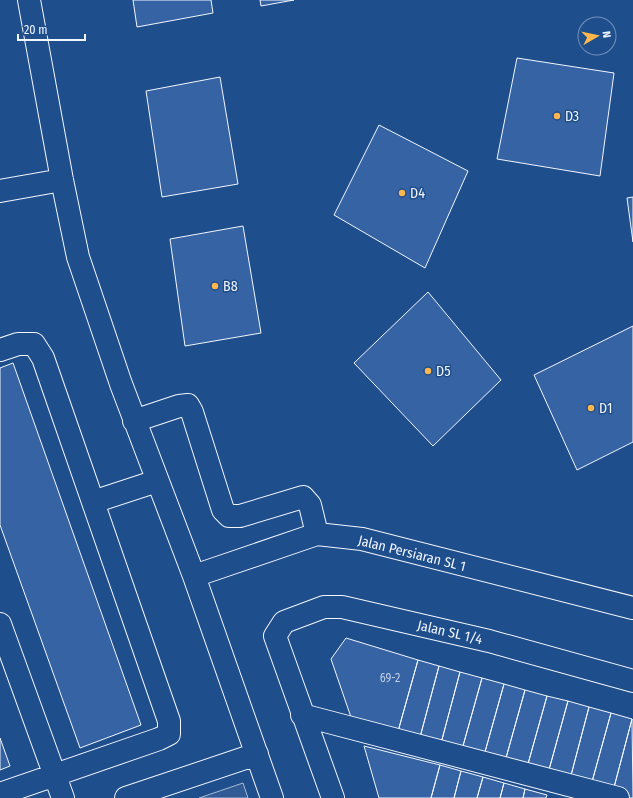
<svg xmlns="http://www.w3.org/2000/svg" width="633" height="798" font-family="'Fira Sans Condensed',sans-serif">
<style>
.built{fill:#305b95;stroke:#a8bbd7}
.building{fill:#3563a3;stroke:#f2f6ff}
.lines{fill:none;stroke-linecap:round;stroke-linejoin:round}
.minor-casing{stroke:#f2f6ff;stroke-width:24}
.minor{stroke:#1f4e8c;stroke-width:22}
.poi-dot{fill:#ffb74d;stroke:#1f4e8c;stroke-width:1.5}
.labels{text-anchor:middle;stroke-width:3;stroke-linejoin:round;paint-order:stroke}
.number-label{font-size:12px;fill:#c3d1e8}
.poi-label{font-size:14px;fill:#f2f6ff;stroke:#1f4e8c;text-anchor:start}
.street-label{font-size:14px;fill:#f2f6ff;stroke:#1f4e8c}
</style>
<rect width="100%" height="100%" fill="#1f4e8c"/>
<!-- built -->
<path class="built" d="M 243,783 L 248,798 L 199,798 Z"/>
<!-- building -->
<path class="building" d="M 133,0 L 211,0 L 213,13 L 137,27 Z
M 260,0 L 294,0 L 261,6 Z
M 517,58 L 614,73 L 600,176 L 497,159 Z
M 220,77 L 238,184 L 162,197 L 146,91 Z
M 379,125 L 468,171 L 425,268 L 334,215 Z
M 633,197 L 633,242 L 627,198 Z
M 243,226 L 261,333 L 185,346 L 170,239 Z
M 428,292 L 501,380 L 433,446 L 354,363 Z
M 633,326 L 633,442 L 577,470 L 534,375 Z
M 13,363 L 141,725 L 80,748 L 0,525 L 0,368 Z
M 346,638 L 418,660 L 397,735 L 354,726 L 331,659 Z
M 418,660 L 439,666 L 419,741 L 397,735 Z
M 439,666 L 460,672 L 440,747 L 419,741 Z
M 460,672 L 482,678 L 461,753 L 440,747 Z
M 482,678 L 504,684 L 483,759 L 461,753 Z
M 504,684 L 525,690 L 504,765 L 483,759 Z
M 525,690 L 547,696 L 526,771 L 504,765 Z
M 547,696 L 568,701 L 547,777 L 526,771 Z
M 568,701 L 589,707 L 569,783 L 547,777 Z
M 589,707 L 611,713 L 590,789 L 569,783 Z
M 611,713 L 632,719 L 612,795 L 590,789 Z
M 632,719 L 633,798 L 624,798 L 612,795 Z
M 0,738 L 10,766 L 0,770 Z
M 364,746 L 440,765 L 431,798 L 379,798 Z
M 440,765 L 461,771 L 454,798 L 431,798 Z
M 461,771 L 483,777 L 477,798 L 454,798 Z
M 483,777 L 504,783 L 500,798 L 477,798 Z
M 504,783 L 525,789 L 523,798 L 500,798 Z
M 525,789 L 547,795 L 546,798 L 523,798 Z"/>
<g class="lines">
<!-- minor casing -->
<g class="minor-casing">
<path id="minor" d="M 29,0 L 62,180 L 78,257 L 121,384 L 194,576 L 272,798
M 0,191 L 62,180
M 0,350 L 18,344 L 34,344 L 43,358 L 169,721 L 169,734 L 159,739 L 0,794
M 134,421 L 179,406 L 188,405 L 192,412 L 223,510 L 229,516 L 240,516 L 303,497 L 310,505 L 317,534
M 93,502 L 157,481
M 194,576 L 317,534 L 362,539 L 633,608
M 0,624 L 63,798
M 302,715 L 618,798
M 126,798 L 257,754
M 333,798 L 275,636 L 284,622 L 324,607 L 342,607 L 489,641 L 633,681"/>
</g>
<!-- minor -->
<use href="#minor" class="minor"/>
</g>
<!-- markers -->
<g class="poi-dot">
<circle cx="557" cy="116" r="4"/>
<circle cx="402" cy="193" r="4"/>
<circle cx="215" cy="286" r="4"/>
<circle cx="428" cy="371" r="4"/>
<circle cx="591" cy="408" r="4"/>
</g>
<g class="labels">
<!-- number labels -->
<g class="number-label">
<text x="390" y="682">69-2</text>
</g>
<!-- poi labels -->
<g class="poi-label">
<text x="565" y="121">D3</text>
<text x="410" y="198">D4</text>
<text x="223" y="291">B8</text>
<text x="436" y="376">D5</text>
<text x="599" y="413">D1</text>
</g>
<!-- street labels -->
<g class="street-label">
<text transform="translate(412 553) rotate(14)" y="5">Jalan Persiaran SL 1</text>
<text transform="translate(450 632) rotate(13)" y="5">Jalan SL 1/4</text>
</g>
</g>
<!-- north arrow -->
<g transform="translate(597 36) rotate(81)"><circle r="19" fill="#1f4e8c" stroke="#7391ba"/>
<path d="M0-3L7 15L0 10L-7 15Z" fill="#ffb74d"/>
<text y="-6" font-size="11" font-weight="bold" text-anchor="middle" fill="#f2f6ff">N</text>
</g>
<!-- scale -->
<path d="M18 34v6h67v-6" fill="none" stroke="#f2f6ff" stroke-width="2"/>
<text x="24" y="34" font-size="12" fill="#f2f6ff" stroke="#1f4e8c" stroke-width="3" paint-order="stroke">20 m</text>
</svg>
